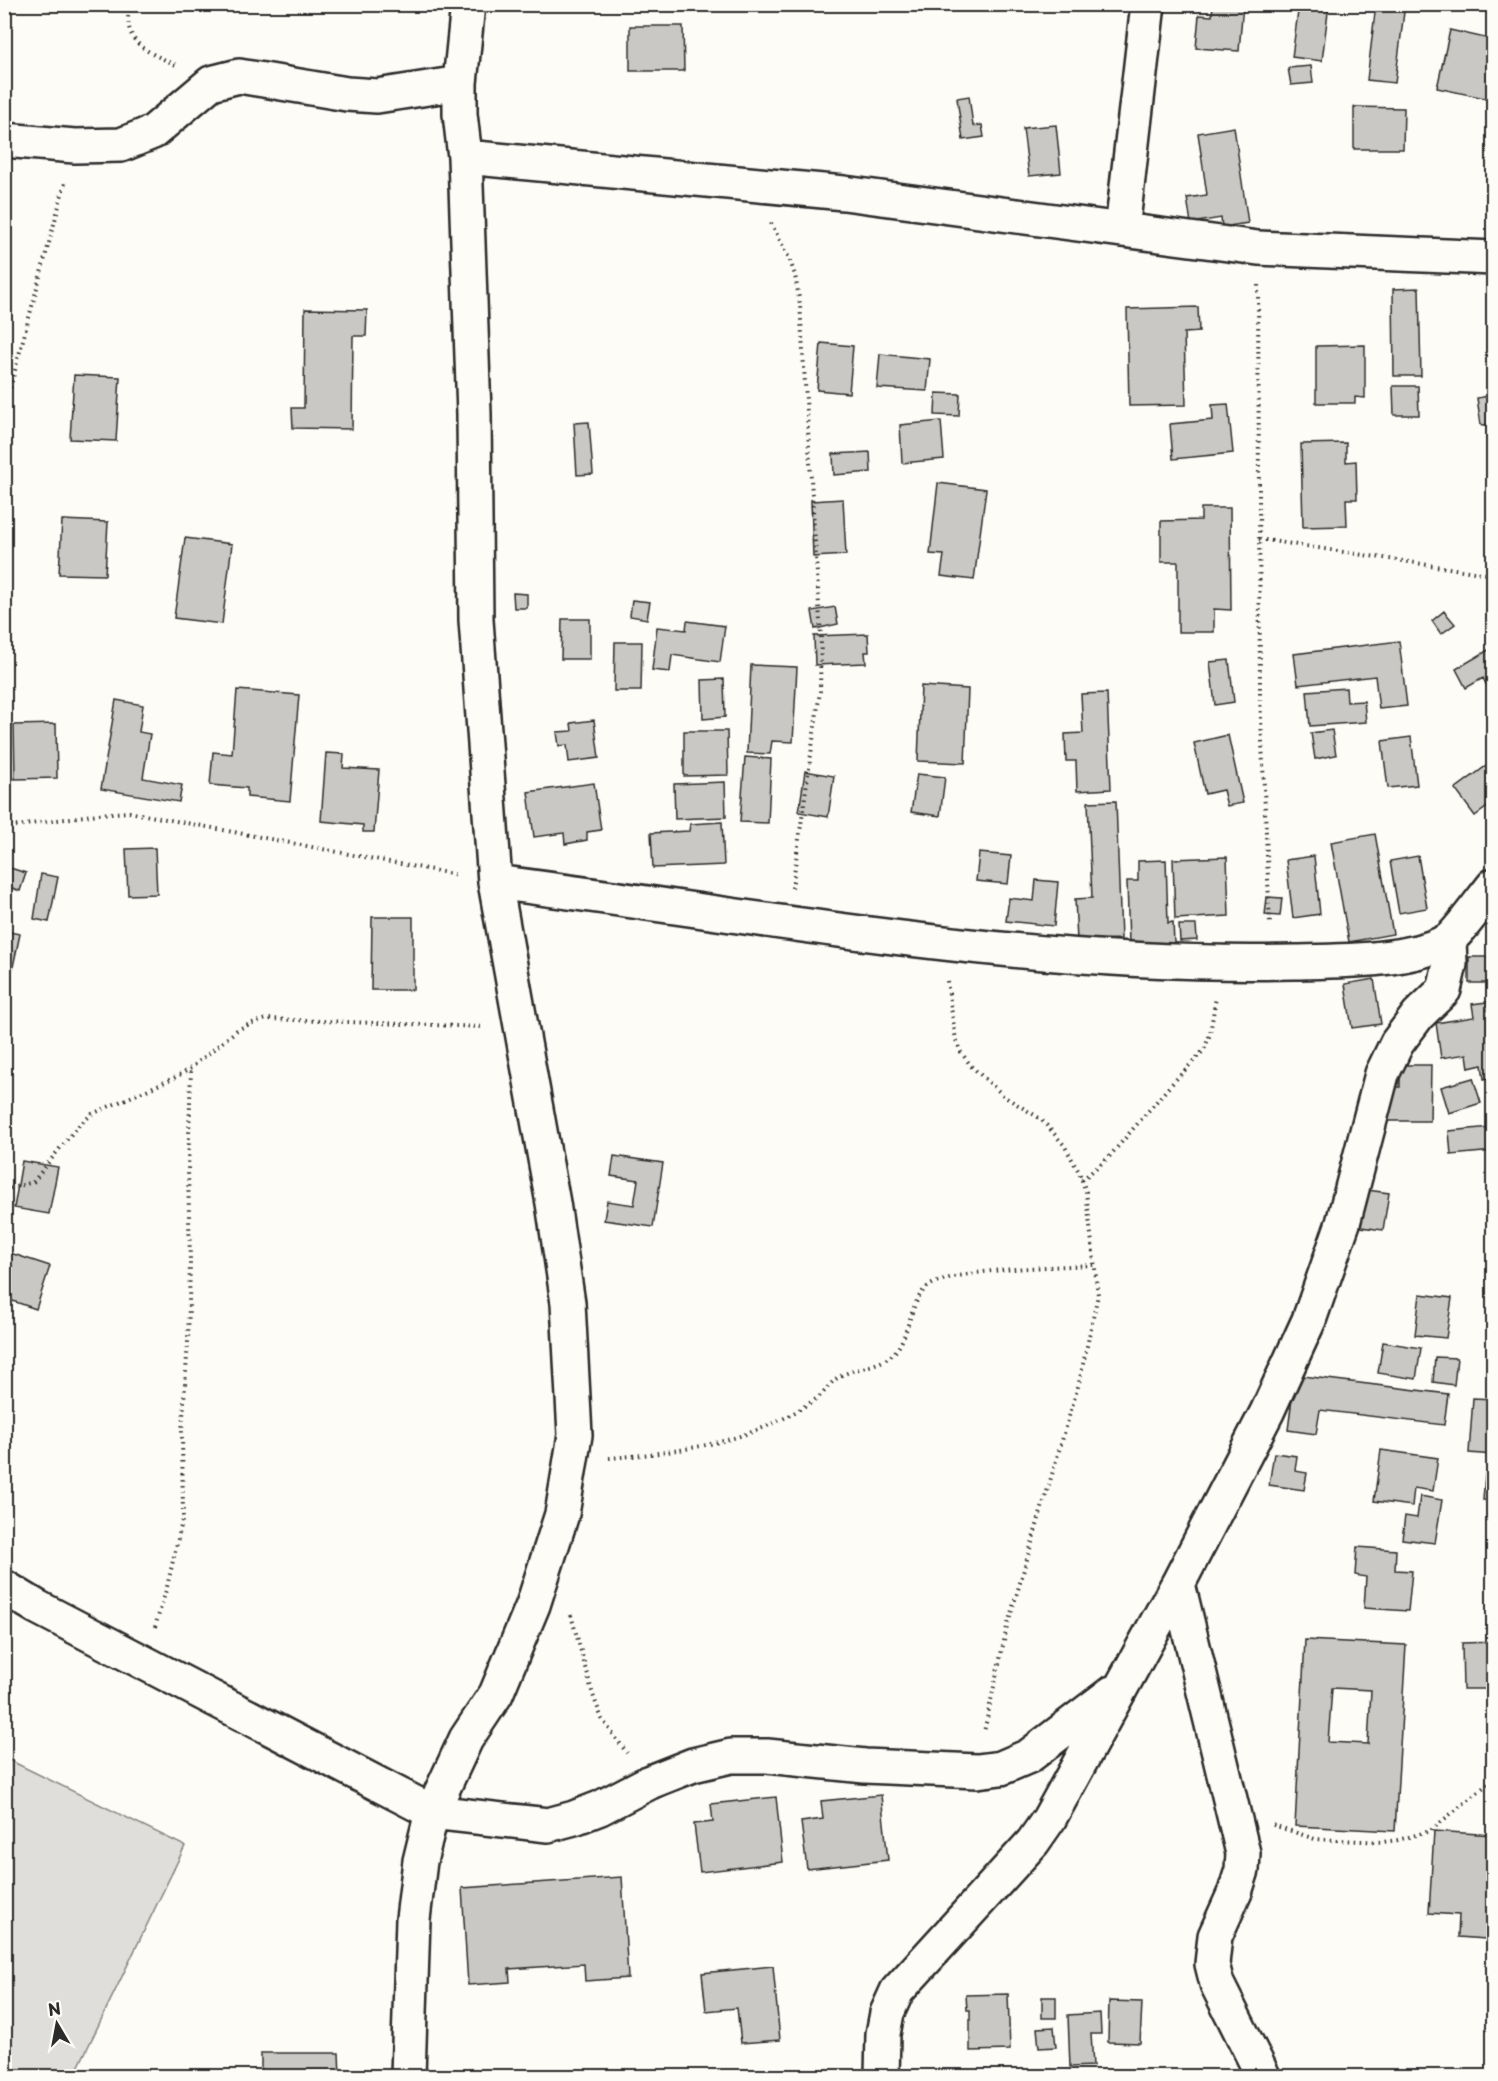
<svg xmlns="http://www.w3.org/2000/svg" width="1498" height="2081" font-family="'Playpen Sans',sans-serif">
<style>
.green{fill:#dfdeda;stroke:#858482;stroke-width:1.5}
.building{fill:#c9c8c4;stroke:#2b2b2b;stroke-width:1.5;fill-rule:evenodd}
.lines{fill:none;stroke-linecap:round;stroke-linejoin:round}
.minor-casing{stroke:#2b2b2b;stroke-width:38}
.path{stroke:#2b2b2b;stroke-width:4;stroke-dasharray:1.5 4.5;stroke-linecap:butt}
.minor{stroke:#fdfcf7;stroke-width:33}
</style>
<rect width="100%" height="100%" fill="#fdfcf7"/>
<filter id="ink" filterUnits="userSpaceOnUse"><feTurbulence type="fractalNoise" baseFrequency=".0167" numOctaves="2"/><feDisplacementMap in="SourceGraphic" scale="12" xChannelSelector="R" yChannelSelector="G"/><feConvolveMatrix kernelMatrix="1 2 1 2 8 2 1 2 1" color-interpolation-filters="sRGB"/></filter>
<g filter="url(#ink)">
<!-- green -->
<path class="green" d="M 5,1758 L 185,1846 L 74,2076 L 5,2076 Z"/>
<!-- building -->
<path class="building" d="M 30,4 L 55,4 L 53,10 Z
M 1213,4 L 1243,4 L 1239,51 L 1196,48 L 1199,15 L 1212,16 Z
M 1299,4 L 1329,4 L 1322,61 L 1292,57 Z
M 1376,4 L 1405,4 L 1395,83 L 1367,80 Z
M 630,26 L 683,26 L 684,71 L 630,71 Z
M 1450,30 L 1494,40 L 1494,52 L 1489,73 L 1494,74 L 1494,100 L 1437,88 Z
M 1311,66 L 1313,83 L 1291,85 L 1288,68 Z
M 969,96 L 973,126 L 982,125 L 984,137 L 963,140 L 957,98 Z
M 1354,107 L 1404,108 L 1403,149 L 1354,149 Z
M 1056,125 L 1061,173 L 1029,176 L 1023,128 Z
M 1234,127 L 1248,223 L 1222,227 L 1221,218 L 1191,223 L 1187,198 L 1207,195 L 1198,133 Z
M 1419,288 L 1421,376 L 1394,376 L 1393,289 Z
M 1198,307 L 1199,332 L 1184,333 L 1186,405 L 1129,406 L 1127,309 Z
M 305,309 L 367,310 L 366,336 L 353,336 L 352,429 L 293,428 L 292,408 L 304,408 Z
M 821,343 L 853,346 L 849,393 L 817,390 Z
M 1365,345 L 1365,398 L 1355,397 L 1355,403 L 1316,403 L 1316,346 Z
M 1494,348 L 1494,371 L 1493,371 L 1489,349 Z
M 880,354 L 930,359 L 927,391 L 877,388 Z
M 74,375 L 120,377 L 116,441 L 70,439 Z
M 1393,386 L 1418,386 L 1419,415 L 1394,415 Z
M 936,393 L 960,394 L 959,416 L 935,415 Z
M 1494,395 L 1494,424 L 1481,425 L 1477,398 Z
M 1228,404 L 1233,453 L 1173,459 L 1170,424 L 1213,420 L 1212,405 Z
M 941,421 L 944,459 L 902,463 L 900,425 Z
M 589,422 L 593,474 L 577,475 L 574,423 Z
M 1346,443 L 1346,462 L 1356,461 L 1357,499 L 1346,499 L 1347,526 L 1303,527 L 1301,444 Z
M 870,452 L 871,472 L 834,475 L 833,454 Z
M 938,483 L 986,489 L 974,580 L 941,576 L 944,555 L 930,554 Z
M 843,499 L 846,555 L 813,557 L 811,501 Z
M 1201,508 L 1230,508 L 1231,610 L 1214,609 L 1214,632 L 1178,632 L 1178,562 L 1161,562 L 1161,521 L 1201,520 Z
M 62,520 L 108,522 L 105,575 L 59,574 Z
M 185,538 L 232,544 L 222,624 L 174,618 Z
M 513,593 L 527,594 L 527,608 L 514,608 Z
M 632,600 L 650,602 L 647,619 L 630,616 Z
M 835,607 L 838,624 L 815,629 L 812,611 Z
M 1444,611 L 1455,624 L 1441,634 L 1432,621 Z
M 562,619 L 590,619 L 590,659 L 561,659 Z
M 687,621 L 725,626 L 720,662 L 672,655 L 670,672 L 652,670 L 657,627 L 686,630 Z
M 868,634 L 869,652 L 865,652 L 866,663 L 815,665 L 814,636 Z
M 1399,641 L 1407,706 L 1379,709 L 1375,676 L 1298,685 L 1294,654 Z
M 615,642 L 642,642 L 641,691 L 614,691 Z
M 1490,649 L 1494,656 L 1494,687 L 1489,690 L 1483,678 L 1466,688 L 1456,669 Z
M 1229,660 L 1234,702 L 1215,705 L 1210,662 Z
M 751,665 L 797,667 L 793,742 L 772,741 L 770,754 L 747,753 Z
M 724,679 L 725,717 L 703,719 L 702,680 Z
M 921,686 L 968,689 L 965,763 L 918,761 Z
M 1346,688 L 1347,702 L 1364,701 L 1366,722 L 1310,726 L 1307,691 Z
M 237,690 L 299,695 L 290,801 L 247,797 L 247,788 L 210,785 L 213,752 L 232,754 Z
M 1107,693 L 1111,789 L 1077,791 L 1076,761 L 1066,761 L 1065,734 L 1083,733 L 1081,694 Z
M 116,700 L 143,705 L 139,732 L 150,734 L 143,778 L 182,785 L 179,802 L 101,789 Z
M 594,720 L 599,758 L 569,762 L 567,745 L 559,746 L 557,732 L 572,731 L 571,723 Z
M 56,724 L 57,778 L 15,779 L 14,725 Z
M 1332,730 L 1336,755 L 1315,759 L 1311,733 Z
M 684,731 L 727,731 L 728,775 L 684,776 Z
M 1228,735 L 1243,803 L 1227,806 L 1223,790 L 1205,794 L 1194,743 Z
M 1411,737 L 1417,785 L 1388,788 L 1382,741 Z
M 326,753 L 344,754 L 343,768 L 379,770 L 374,832 L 363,832 L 363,825 L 321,821 Z
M 745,757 L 771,759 L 768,823 L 740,822 Z
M 1490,763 L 1494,767 L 1494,802 L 1475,816 L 1455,789 Z
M 805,771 L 834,776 L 828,817 L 799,812 Z
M 917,774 L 945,777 L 940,816 L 911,812 Z
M 725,782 L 726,817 L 675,819 L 674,784 Z
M 594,783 L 601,830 L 587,832 L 587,840 L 565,844 L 564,833 L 534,837 L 528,792 Z
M 1116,801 L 1121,939 L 1077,941 L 1075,899 L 1092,898 L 1088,802 Z
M 722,822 L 724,865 L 653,868 L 651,833 L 689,831 L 690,824 Z
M 1375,834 L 1393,934 L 1349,942 L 1331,842 Z
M 155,848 L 157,894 L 128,895 L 126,849 Z
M 979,853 L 1011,856 L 1008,884 L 976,881 Z
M 1314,856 L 1320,914 L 1293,918 L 1286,860 Z
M 1418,856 L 1427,908 L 1399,913 L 1390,861 Z
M 1227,857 L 1229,916 L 1175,919 L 1173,859 Z
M 1166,860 L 1168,923 L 1173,922 L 1174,943 L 1129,944 L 1127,881 L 1138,881 L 1138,861 Z
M 4,866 L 26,873 L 20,891 L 4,885 Z
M 41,874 L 58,877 L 49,922 L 34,919 Z
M 1036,880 L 1058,882 L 1054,926 L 1006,921 L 1009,898 L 1034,901 Z
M 1267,897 L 1282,898 L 1280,916 L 1265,915 Z
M 372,917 L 413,917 L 413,990 L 371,990 Z
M 1179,925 L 1196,925 L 1197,940 L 1180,941 Z
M 4,931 L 20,934 L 10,981 L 4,979 Z
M 1469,957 L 1494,957 L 1494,983 L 1469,983 Z
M 1374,979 L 1381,1024 L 1352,1028 L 1345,984 Z
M 1494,1001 L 1494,1078 L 1484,1079 L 1482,1065 L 1469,1068 L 1467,1054 L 1441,1058 L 1436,1023 L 1474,1017 L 1472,1004 Z
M 1400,1065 L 1431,1065 L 1430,1121 L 1375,1121 L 1375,1087 L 1400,1087 Z
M 1473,1078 L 1481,1103 L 1449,1113 L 1441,1087 Z
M 1491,1127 L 1494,1151 L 1451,1155 L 1449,1131 Z
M 614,1156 L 663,1163 L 653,1227 L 604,1220 L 607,1201 L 634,1205 L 638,1180 L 611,1176 Z
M 22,1161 L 58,1167 L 49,1214 L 14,1208 Z
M 1367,1190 L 1389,1193 L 1383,1230 L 1361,1227 Z
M 4,1251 L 50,1266 L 36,1309 L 4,1298 Z
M 1420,1294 L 1452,1298 L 1446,1338 L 1415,1335 Z
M 1383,1342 L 1421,1348 L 1416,1379 L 1378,1373 Z
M 1435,1357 L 1457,1358 L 1454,1385 L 1433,1382 Z
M 1295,1375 L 1448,1394 L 1444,1425 L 1320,1410 L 1316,1434 L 1288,1430 Z
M 1473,1398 L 1494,1399 L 1494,1455 L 1469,1453 Z
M 1381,1450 L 1438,1458 L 1433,1491 L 1414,1488 L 1412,1506 L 1374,1501 Z
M 1274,1453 L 1297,1456 L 1295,1471 L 1307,1473 L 1304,1490 L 1269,1485 Z
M 1485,1474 L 1494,1474 L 1494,1501 L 1483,1500 Z
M 1420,1496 L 1442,1500 L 1435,1543 L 1402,1539 L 1405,1516 L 1417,1518 Z
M 1357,1547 L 1396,1550 L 1395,1570 L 1412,1571 L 1408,1611 L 1364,1608 L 1366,1577 L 1355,1575 Z
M 1305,1640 L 1406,1645 L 1395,1831 L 1295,1826 ZM 1332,1688 L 1371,1690 L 1368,1744 L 1328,1742 Z
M 1494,1642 L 1494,1689 L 1463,1689 L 1462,1643 Z
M 881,1795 L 888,1860 L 807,1869 L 801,1822 L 823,1819 L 821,1801 Z
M 776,1797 L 783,1862 L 700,1872 L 694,1824 L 713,1822 L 711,1804 Z
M 1434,1831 L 1493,1835 L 1486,1939 L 1458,1937 L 1459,1915 L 1429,1913 Z
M 622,1877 L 628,1978 L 585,1981 L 584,1964 L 509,1969 L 510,1982 L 468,1985 L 462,1888 Z
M 773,1966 L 780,2040 L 741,2043 L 737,2008 L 706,2011 L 702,1973 Z
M 1008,1994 L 1010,2050 L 970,2051 L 970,2010 L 967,2010 L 966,1995 Z
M 1042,1997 L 1056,1997 L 1056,2018 L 1042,2018 Z
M 1109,2001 L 1142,2002 L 1140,2043 L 1108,2042 Z
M 1100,2013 L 1101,2034 L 1091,2034 L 1093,2066 L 1070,2067 L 1068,2015 Z
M 1054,2027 L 1056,2047 L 1039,2048 L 1037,2028 Z
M 261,2053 L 339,2053 L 340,2076 L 261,2076 Z"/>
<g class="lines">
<!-- minor casing -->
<g class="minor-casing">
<path id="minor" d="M 4,140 L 75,146 L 121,145 L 153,132 L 211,83 L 239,76 L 347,94 L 377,96 L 460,83
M 465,157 L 844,193 L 1258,248 L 1494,258
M 1122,230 L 1148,4
M 495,882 C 760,916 1025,968 1294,962 C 1337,961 1408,962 1447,941 C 1457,935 1484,897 1494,885
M 1178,1584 L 1243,1853 L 1242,1870 L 1235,1892 L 1215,1936 L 1212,1964 L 1217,1984 L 1263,2076
M 4,1587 L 37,1607 L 432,1812 L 548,1825 L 574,1818 L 600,1808 L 650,1782 L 693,1765 L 731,1756 L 767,1756 L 865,1766 L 977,1771 L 1001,1768 L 1029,1756 L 1112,1693
M 408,2076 L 413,1919 L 420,1861 L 432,1812 L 466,1739 L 496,1694 L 533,1605 L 562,1514 L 575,1435 L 568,1303 L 553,1203 L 495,882 L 476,620 L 474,414 L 465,157 L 460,114 L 460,83 L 468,4
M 882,2076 L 883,2034 L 887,2013 L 897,1991 L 1033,1842 L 1049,1819 L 1178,1584 L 1267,1412 L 1309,1320 L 1343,1223 L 1382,1074 L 1397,1043 L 1418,1015 L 1444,990 L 1450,964 L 1449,940"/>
</g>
<!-- path -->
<path class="path" d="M 130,4 C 121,44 147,51 176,65
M 771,223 L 789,258 L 795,275 L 800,304 L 821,637 L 820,691 L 792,888
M 1258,285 L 1260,696 L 1270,925
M 4,411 L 65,183
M 1259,539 L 1494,575
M 4,828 L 98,814 L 129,812 L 458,875
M 947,981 L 956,1040 L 961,1052 L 971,1066 L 1005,1097 L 1041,1119 L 1064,1145 L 1079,1172 L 1086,1192 L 1098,1295 L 1079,1383 L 1007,1627 L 984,1732
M 1082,1180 L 1109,1157 L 1168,1088 L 1204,1050 L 1210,1034 L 1216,997
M 4,1190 L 33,1182 L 77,1127 L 92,1114 L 176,1077 L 191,1068 L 237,1030 L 252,1023 L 267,1019 L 485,1027
M 609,1458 C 673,1453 741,1444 797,1411 C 803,1407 810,1403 816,1399 C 825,1393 830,1382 839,1377 C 855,1367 880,1367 893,1354 C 910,1338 909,1299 929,1286 C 957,1268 1057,1267 1094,1265
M 571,1615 L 593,1695 L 602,1719 L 627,1753
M 155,1627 L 167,1587 L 183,1517 L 182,1432 L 188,1341 L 190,1263 L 188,1170 L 191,1068
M 1273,1825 L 1315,1839 L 1383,1842 L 1398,1840 L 1430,1831 L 1494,1779"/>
<!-- minor -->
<use href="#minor" class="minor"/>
</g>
</g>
<!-- margin -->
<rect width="1498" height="2081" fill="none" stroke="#fdfcf7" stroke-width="24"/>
<rect x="12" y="12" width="1474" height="2057" fill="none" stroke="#2b2b2b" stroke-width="2" filter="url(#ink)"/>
<!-- north arrow -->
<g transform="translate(57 2024) rotate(350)" stroke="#fdfcf7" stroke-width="4.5" paint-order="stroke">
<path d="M0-4.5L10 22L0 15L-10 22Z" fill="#2b2b2b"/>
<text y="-9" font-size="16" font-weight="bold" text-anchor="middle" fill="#2b2b2b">N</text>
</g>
</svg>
